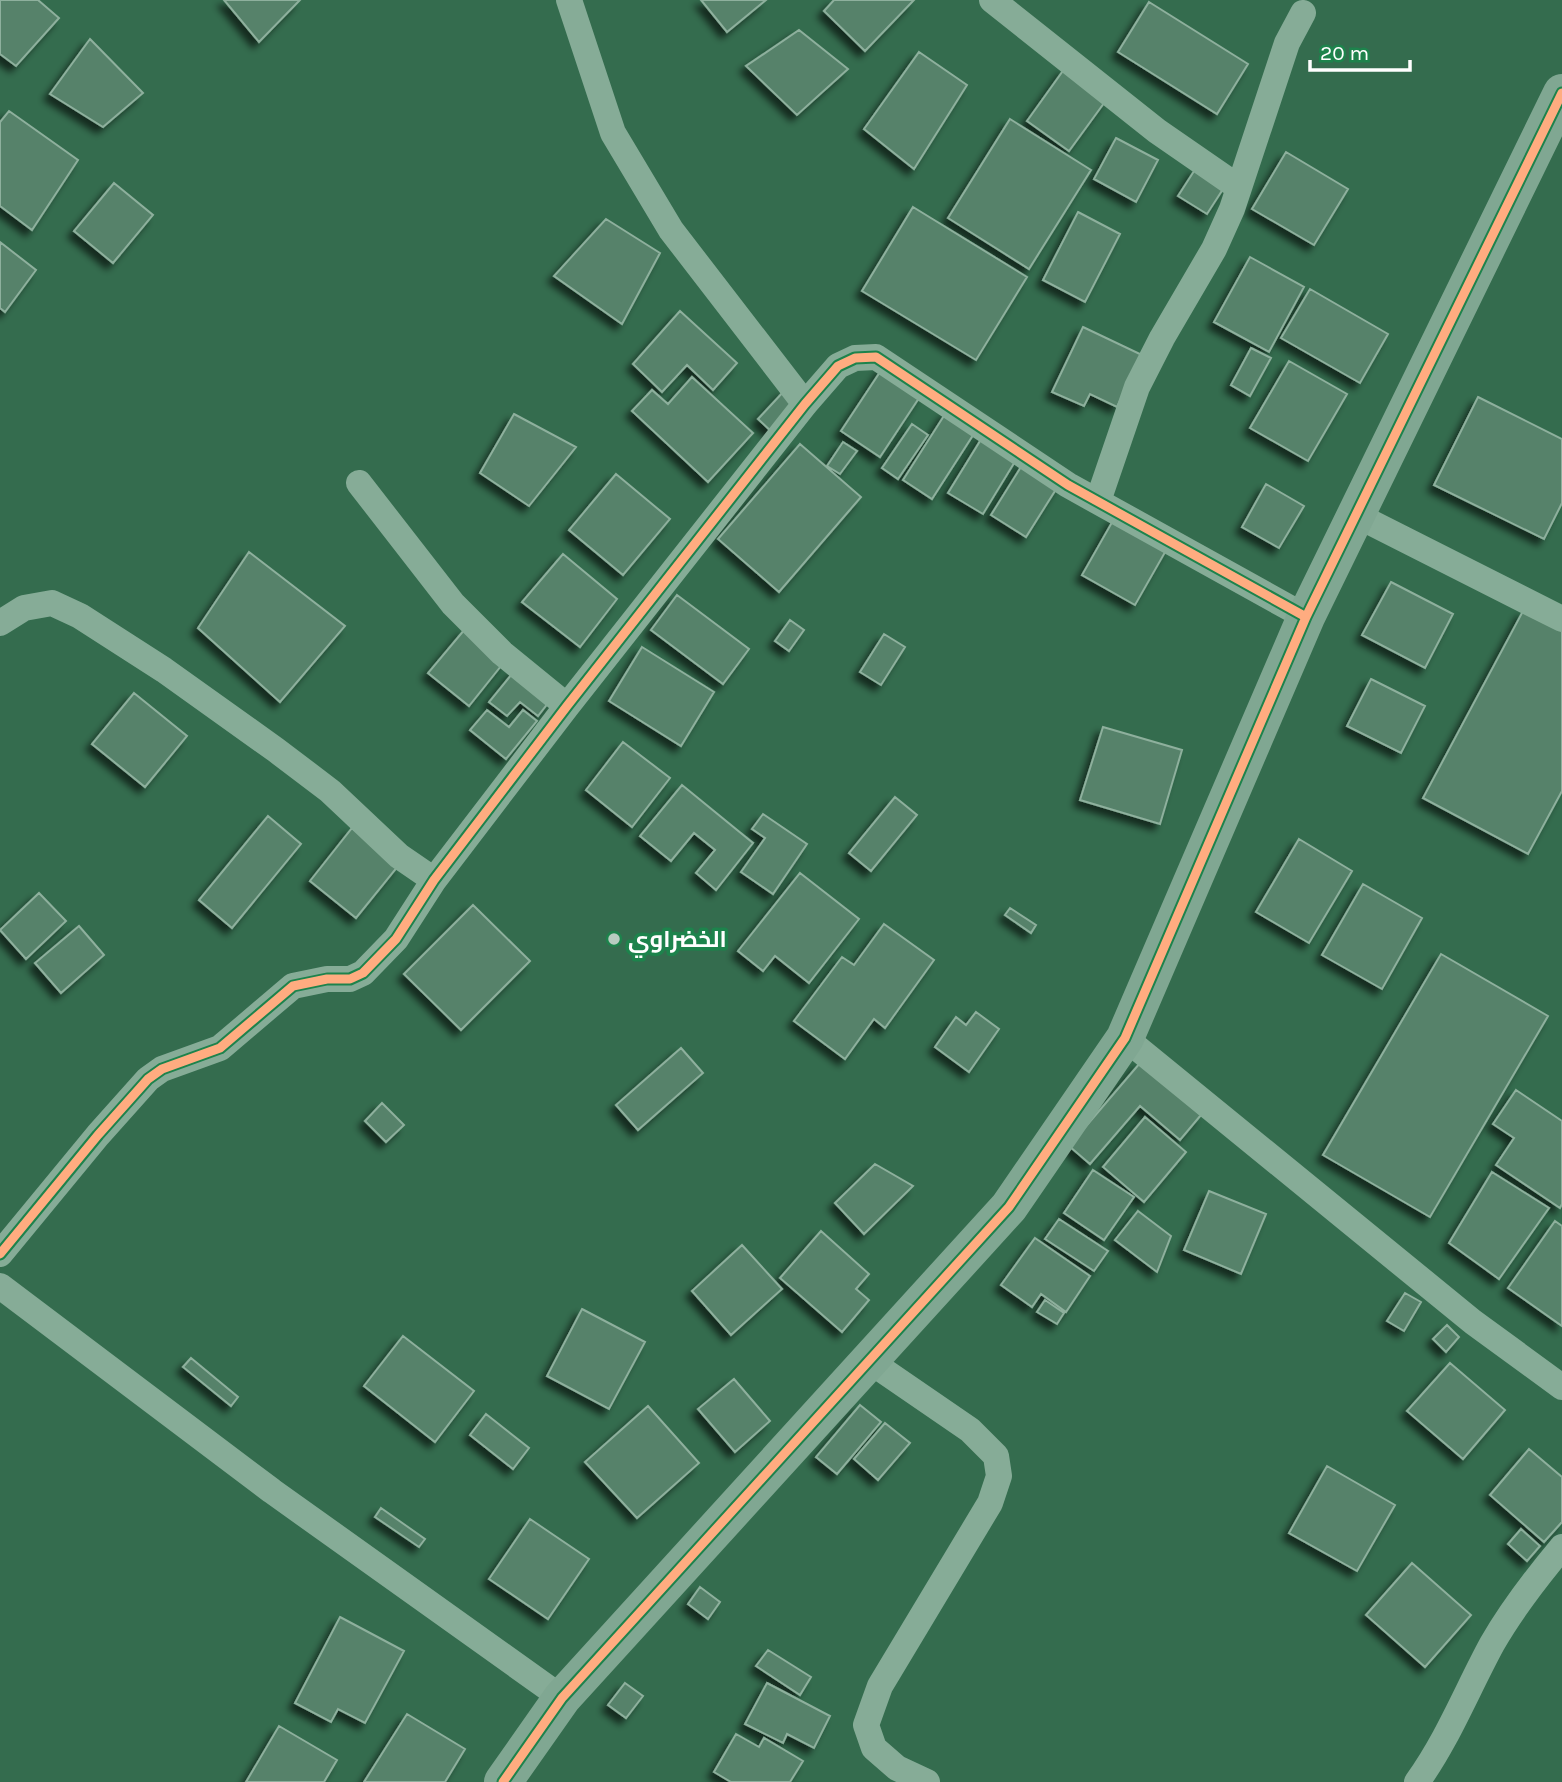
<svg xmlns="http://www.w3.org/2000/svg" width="1562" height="1782" font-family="Karla,Cairo,sans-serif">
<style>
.building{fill:#57826b;stroke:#8eb09d;stroke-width:2;filter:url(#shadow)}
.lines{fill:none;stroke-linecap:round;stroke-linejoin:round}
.street{stroke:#86ac97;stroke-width:26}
.secondary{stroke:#80a792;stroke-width:38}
.cycleway-casing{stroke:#1d834c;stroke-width:13}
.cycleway{stroke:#ffac80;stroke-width:9}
.poi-dot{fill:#b8ccc1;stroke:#1d834c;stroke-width:2.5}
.labels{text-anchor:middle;stroke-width:7;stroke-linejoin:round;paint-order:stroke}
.poi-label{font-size:23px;font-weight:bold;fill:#fff;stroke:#1d834c;text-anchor:start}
</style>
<defs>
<filter id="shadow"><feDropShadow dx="-6" dy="6" stdDeviation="3.5" flood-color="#0009"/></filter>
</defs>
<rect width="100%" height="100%" fill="#346c4e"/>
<!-- building -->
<path class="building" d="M 0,0 L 38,0 L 59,18 L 16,66 L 0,54 Z
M 224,0 L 300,0 L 259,42 Z
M 701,0 L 766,0 L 727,32 Z
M 834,0 L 914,0 L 865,51 L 824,11 Z
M 1149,2 L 1248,64 L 1217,114 L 1118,52 Z
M 799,30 L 848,69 L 797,115 L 746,66 Z
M 90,39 L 143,93 L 103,127 L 50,94 Z
M 919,52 L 967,85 L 914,169 L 864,129 Z
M 1065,68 L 1107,99 L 1069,151 L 1027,121 Z
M 9,111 L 78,160 L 32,230 L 0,206 L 0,122 Z
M 1010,119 L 1091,170 L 1029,269 L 948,218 Z
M 1116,138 L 1158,160 L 1136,202 L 1094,179 Z
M 1286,152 L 1348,189 L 1314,245 L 1252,209 Z
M 1196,168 L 1225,186 L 1207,214 L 1178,196 Z
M 114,183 L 153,215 L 113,263 L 74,231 Z
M 913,207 L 1027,277 L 976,360 L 862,291 Z
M 1078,212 L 1120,234 L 1085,302 L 1043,280 Z
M 606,219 L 660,253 L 622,324 L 554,276 Z
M 0,242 L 36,270 L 5,312 L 0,308 Z
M 1250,257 L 1304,287 L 1269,352 L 1214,322 Z
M 1310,289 L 1388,334 L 1360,383 L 1281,338 Z
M 680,311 L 737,363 L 713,390 L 687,365 L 662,392 L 633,364 Z
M 1083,327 L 1142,355 L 1117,407 L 1090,394 L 1084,406 L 1052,392 Z
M 1251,348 L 1271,358 L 1250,396 L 1231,385 Z
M 1289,361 L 1347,394 L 1308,461 L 1250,428 Z
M 884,366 L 923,392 L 880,457 L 841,431 Z
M 692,377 L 753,433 L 708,482 L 632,411 L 652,390 L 668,404 Z
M 785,390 L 800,404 L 773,433 L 758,419 Z
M 1478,397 L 1562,439 L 1562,503 L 1544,539 L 1434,485 Z
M 947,411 L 977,429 L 932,499 L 903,480 Z
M 514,414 L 576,447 L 529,506 L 480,473 Z
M 912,424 L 928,435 L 898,479 L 882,468 Z
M 985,433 L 1019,455 L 983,514 L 948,493 Z
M 843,442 L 857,451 L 840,474 L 827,466 Z
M 800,444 L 861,497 L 779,592 L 718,539 Z
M 1024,462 L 1060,483 L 1026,537 L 991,515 Z
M 616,474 L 670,519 L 623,575 L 569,530 Z
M 1266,484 L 1304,506 L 1279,548 L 1242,527 Z
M 1115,517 L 1168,547 L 1135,605 L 1082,575 Z
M 249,552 L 345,626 L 280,702 L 198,628 Z
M 563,554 L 617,599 L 580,647 L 522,602 Z
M 1391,582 L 1453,614 L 1425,668 L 1362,635 Z
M 677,595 L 749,649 L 723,684 L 651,630 Z
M 1523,611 L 1562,631 L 1562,791 L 1528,854 L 1423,798 Z
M 790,620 L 804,630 L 789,651 L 775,641 Z
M 465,629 L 505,661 L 469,706 L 428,673 Z
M 884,634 L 905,647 L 881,685 L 860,672 Z
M 642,647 L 714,692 L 681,746 L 609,701 Z
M 516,669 L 552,698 L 538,716 L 520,702 L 507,716 L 489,702 Z
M 1371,679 L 1425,706 L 1401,753 L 1347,726 Z
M 134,693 L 187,736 L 145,787 L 92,744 Z
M 487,710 L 509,727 L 523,710 L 537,721 L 506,759 L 470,730 Z
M 1103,727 L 1182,750 L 1160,824 L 1080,800 Z
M 623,742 L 670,778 L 632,827 L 586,790 Z
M 682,785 L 753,843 L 716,890 L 696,873 L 715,850 L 694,833 L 671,861 L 640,836 Z
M 895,797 L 917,815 L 871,871 L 849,853 Z
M 763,814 L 807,844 L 773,894 L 741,872 L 765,838 L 752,829 Z
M 268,816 L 301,844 L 232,928 L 199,900 Z
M 352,828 L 399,865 L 356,918 L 310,881 Z
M 1299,839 L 1352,871 L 1309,943 L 1256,912 Z
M 800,873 L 859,919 L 809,983 L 775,956 L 763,971 L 738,951 Z
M 1363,884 L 1422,918 L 1382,989 L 1322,955 Z
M 39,893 L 66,921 L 26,959 L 0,930 Z
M 473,905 L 530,961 L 461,1030 L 404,974 Z
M 1010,908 L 1036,925 L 1031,933 L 1005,915 Z
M 884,924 L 934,960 L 885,1028 L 874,1019 L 845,1059 L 794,1021 L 842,957 L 854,965 Z
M 79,926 L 104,955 L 61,993 L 35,963 Z
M 1441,954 L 1548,1016 L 1430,1217 L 1323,1155 Z
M 976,1012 L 999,1029 L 969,1072 L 935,1047 L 956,1017 L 966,1025 Z
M 681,1048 L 703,1073 L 638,1130 L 616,1105 Z
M 1140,1063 L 1201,1115 L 1180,1140 L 1140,1106 L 1090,1164 L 1069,1146 Z
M 1516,1090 L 1562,1121 L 1562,1204 L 1560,1208 L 1496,1165 L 1514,1138 L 1493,1124 Z
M 382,1103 L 404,1125 L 386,1142 L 365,1121 Z
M 1145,1117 L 1186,1152 L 1144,1202 L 1103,1167 Z
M 875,1164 L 913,1186 L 864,1234 L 835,1203 Z
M 1093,1170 L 1134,1197 L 1104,1240 L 1064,1213 Z
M 1492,1172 L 1549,1208 L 1499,1279 L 1449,1243 Z
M 1209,1191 L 1266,1214 L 1241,1274 L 1184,1250 Z
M 1138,1211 L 1171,1236 L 1157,1272 L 1115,1240 Z
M 1059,1219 L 1108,1251 L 1094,1271 L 1045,1239 Z
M 1555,1221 L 1562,1226 L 1562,1326 L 1508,1288 Z
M 821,1231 L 869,1274 L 856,1289 L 869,1300 L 842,1332 L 780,1278 Z
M 1035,1238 L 1090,1276 L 1066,1312 L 1041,1294 L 1032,1307 L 1001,1285 Z
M 742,1245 L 782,1289 L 731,1335 L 692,1291 Z
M 1405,1293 L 1421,1302 L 1404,1331 L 1387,1321 Z
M 1045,1300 L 1064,1313 L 1057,1324 L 1037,1312 Z
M 582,1309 L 645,1342 L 609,1409 L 547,1376 Z
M 1447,1325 L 1459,1337 L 1446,1352 L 1433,1339 Z
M 403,1336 L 474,1391 L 435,1442 L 364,1386 Z
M 191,1358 L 238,1397 L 231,1406 L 183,1367 Z
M 1450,1363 L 1505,1410 L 1463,1459 L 1407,1411 Z
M 734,1379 L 770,1421 L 735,1452 L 698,1409 Z
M 860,1405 L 881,1422 L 837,1474 L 816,1457 Z
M 648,1406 L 699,1463 L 637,1518 L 585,1462 Z
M 486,1414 L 529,1448 L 513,1469 L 470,1435 Z
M 885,1423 L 910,1443 L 878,1480 L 854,1459 Z
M 1529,1449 L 1562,1477 L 1562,1522 L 1544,1542 L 1490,1495 Z
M 1327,1466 L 1395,1505 L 1357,1571 L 1289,1533 Z
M 381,1508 L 425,1539 L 419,1547 L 375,1517 Z
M 530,1519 L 589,1559 L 548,1619 L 489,1579 Z
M 1521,1529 L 1540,1546 L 1527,1561 L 1508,1544 Z
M 1412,1563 L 1471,1615 L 1425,1667 L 1366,1615 Z
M 700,1587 L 720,1602 L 708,1619 L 688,1604 Z
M 340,1617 L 404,1651 L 365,1723 L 338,1709 L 331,1722 L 295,1703 Z
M 768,1650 L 811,1677 L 800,1695 L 756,1666 Z
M 625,1683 L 643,1696 L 626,1718 L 608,1705 Z
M 767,1683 L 830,1716 L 814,1748 L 787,1734 L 783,1743 L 745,1724 Z
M 407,1714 L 465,1749 L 445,1782 L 364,1782 Z
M 279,1726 L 337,1760 L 324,1782 L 246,1782 Z
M 736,1734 L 759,1747 L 764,1738 L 803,1761 L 790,1782 L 731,1782 L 714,1772 Z"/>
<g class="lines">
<!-- street -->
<path class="street" d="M 569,0 L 613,133 L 671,230 L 805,404
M 992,0 L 1157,131 L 1238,187
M 359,483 L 453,604 L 502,653 L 567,706
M 1098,501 L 1137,387 L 1162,338 L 1214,249 L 1232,209 L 1287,43 L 1303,13
M 1358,516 L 1562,619
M 0,623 L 24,608 L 52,603 L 80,616 L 164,670 L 276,750 L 330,791 L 399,856 L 434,880
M 1125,1038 L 1473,1322 L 1562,1387
M 0,1254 L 98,1135 L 148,1079 L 162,1069 L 220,1048 L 293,986 L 327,979 L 350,979 L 363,973 L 396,939 L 434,880 L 567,706 L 805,404 L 838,366 L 855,358 L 876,357 L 1068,485 L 1306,617
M 0,1286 L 272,1491 L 562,1698
M 868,1360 L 970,1430 L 996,1456 L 999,1476 L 990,1503 L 880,1686 L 866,1725 L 874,1748 L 897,1768 L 927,1782
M 1417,1782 C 1448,1739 1467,1690 1492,1644 C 1512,1609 1537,1577 1562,1547"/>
<!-- secondary -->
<path class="secondary" d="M 503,1782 L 562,1698 L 1009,1207 L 1125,1038 L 1306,617 L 1562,93"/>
<!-- cycleway casing -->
<g class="cycleway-casing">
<path id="cycleway" d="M 0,1254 L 98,1135 L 148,1079 L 162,1069 L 220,1048 L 293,986 L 327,979 L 350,979 L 363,973 L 396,939 L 434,880 L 567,706 L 805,404 L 838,366 L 855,358 L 876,357 L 1068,485 L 1306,617
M 503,1782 L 562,1698 L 1009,1207 L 1125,1038 L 1306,617 L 1562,93"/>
</g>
<!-- cycleway -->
<use href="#cycleway" class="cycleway"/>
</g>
<!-- markers -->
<circle class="poi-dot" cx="614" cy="939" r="7"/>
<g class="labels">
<!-- poi labels -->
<g class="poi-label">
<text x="628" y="947">الخضراوي</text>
</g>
</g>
<!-- scale -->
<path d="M1310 60v10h100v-10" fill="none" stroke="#ffffff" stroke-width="3.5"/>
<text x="1320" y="60" font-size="21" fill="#ffffff" stroke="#1d834c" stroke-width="5" paint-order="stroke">20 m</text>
</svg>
